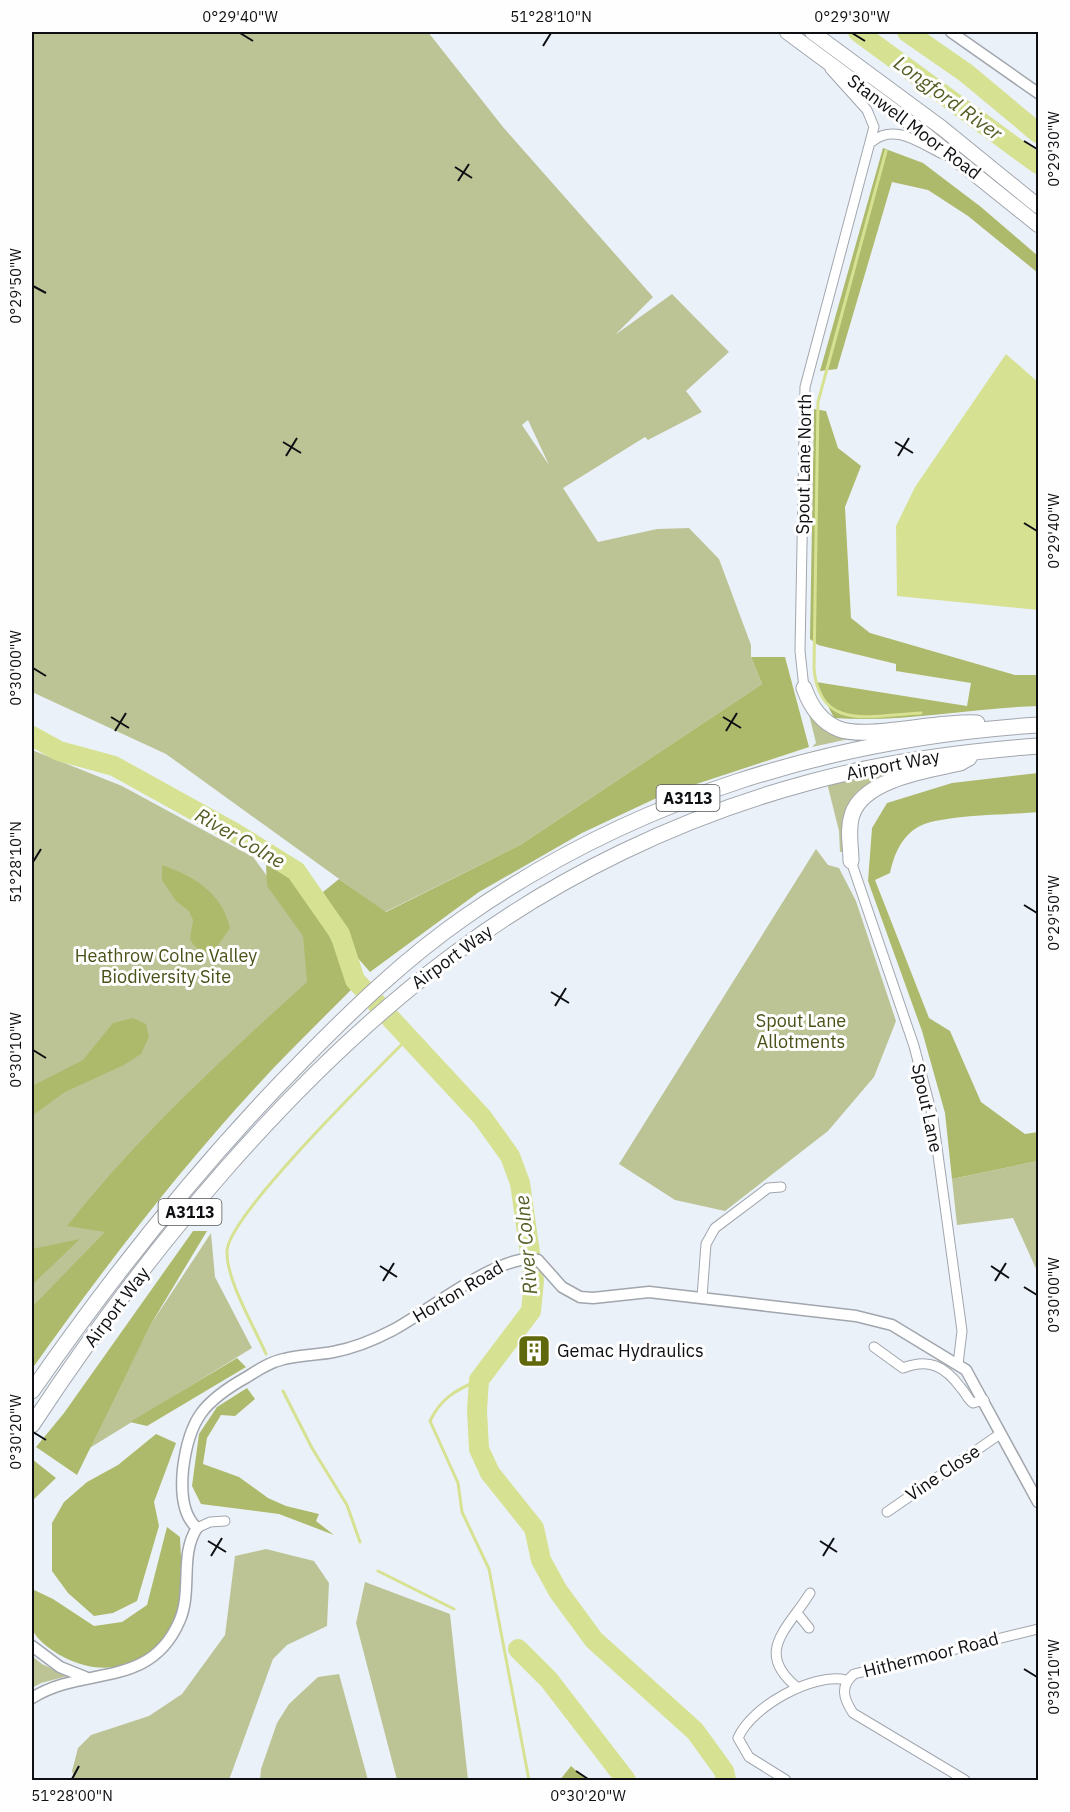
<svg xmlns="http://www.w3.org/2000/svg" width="1070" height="1812" font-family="'IBM Plex Sans',sans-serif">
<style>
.green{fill:#bcc496;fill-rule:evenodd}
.forest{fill:#aeba6b}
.water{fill:#d6e292}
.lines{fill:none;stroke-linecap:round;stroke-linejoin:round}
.stream{stroke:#d6e292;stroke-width:3}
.river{stroke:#d6e292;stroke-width:20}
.minor-casing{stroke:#a1a6ad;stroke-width:11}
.tertiary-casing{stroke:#a1a6ad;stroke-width:13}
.primary-casing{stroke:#a1a6ad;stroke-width:16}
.trunk-casing{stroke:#a1a6ad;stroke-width:17}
.minor{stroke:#fff;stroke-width:9}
.tertiary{stroke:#fff;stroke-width:10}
.primary{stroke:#fff;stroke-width:14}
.trunk{stroke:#fff;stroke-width:15}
.ticks{fill:none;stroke:#0e0f12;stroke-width:2}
.labels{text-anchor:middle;stroke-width:6;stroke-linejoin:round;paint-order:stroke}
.shield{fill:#fefefe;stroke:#565759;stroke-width:1.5}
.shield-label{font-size:16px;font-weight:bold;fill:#0e0f12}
.street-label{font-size:18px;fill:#0e0f12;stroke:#fefefe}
.park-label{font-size:18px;fill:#4a5016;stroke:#fefefe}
.poi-label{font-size:18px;fill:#0e0f12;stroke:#fefefe;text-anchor:start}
.water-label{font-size:20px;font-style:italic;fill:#565d24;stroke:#fefefe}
.neatline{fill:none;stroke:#0e0f12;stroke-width:2}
.ticks-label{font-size:15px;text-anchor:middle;fill:#0e0f12}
</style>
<rect width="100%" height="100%" fill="#ebf1f9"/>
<!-- green -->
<path class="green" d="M 32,32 L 428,32 L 503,127 L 653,297 L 615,335 L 672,294 L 729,352 L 686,391 L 702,412 L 648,440 L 645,437 L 563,488 L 598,542 L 657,529 L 689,528 L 719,559 L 751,645 L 751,657 L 762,684 L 520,845 L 385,912 L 166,754 L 32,692 ZM 528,420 L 549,465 L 522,425 Z
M 806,702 L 816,715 L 867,735 L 812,747 L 816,743 Z
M 32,750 L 122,786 L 253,857 L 342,978 L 32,1318 Z
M 882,771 L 885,774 C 850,789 850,819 844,852 L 840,852 L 839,831 L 828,787 L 829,784 Z
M 816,849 L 828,865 L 839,868 L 856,901 L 896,1021 L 874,1077 L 828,1131 L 725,1211 L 675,1200 L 619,1164 Z
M 1038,1161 L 1038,1273 L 1013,1218 L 957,1225 L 952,1179 Z
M 211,1233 L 215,1277 L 252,1348 L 88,1449 L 151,1324 Z
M 266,1549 L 314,1561 L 329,1583 L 327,1626 L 287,1645 L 273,1659 L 229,1780 L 75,1780 L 72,1771 L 78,1748 L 91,1735 L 149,1716 L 182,1694 L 225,1635 L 235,1556 Z
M 365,1582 L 450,1614 L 468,1780 L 397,1780 L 356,1623 Z
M 32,1656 L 42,1664 L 68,1676 L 41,1683 L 32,1688 Z
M 339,1674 L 368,1780 L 260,1780 L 261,1769 L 277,1723 L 289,1704 L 318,1677 Z"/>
<!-- forest -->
<path class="forest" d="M 883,148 L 923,163 L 981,207 L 1038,256 L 1038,273 L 968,216 L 928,190 L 892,182 L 837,369 L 820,371 Z
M 814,409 L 826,411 L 838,448 L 861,466 L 845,507 L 851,618 L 870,633 L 1015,675 L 1038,675 L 1038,706 C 970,708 902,723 834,718 L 816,682 L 967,706 L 971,683 L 896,671 L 896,664 L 818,645 L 810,639 Z
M 751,657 L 785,657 L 809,747 L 663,795 L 582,833 L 479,892 L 370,972 L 350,949 L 323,892 L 339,879 L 386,912 L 520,845 L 762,684 Z
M 1038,773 L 1038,812 C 1011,815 940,814 918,827 C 901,837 894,855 890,873 L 875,880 L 929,1018 L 950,1031 L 981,1102 L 1025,1134 L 1038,1132 L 1038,1161 L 952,1179 L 945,1113 L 922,1031 L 868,881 L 872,828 L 887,803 L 952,783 Z
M 162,865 C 193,876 222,892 230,928 L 213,953 C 201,952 196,950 190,939 L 193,920 L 189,911 L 176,901 L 162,880 Z
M 266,865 L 290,873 L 326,929 L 354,987 C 321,1020 287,1053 255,1088 C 174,1176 101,1272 32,1369 L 32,1307 L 105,1232 L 67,1226 C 138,1136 222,1059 307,982 L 303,936 L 267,886 Z
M 133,1018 L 146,1024 L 149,1037 L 141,1054 L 124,1065 L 65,1092 L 32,1116 L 32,1086 L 83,1060 L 113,1023 Z
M 193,1231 L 207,1231 L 151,1324 L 77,1475 L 36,1447 L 64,1413 Z
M 80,1239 L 32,1285 L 32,1249 Z
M 237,1358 L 246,1367 L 147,1426 L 130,1422 Z
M 247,1388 L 255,1399 L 235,1416 L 221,1415 L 207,1438 L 203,1464 L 239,1477 L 268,1498 L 286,1506 L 319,1514 L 316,1521 L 334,1535 L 279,1514 L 201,1504 L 192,1486 L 199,1434 L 217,1407 Z
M 156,1434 L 176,1443 L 154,1502 L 159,1526 L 137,1601 L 113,1613 L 94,1616 L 68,1593 L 52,1571 L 52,1523 L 64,1502 L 87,1482 L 118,1465 Z
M 32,1459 L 56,1478 L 32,1501 Z
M 167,1527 L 180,1537 C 181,1563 185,1593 174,1619 C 152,1672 96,1681 52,1650 C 44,1644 33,1636 32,1626 C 29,1615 32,1601 32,1589 L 53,1599 L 94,1626 L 122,1622 L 147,1605 Z
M 571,1766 L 587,1780 L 560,1780 Z"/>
<!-- water -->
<path class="water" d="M 1006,354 L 1038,382 L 1038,610 L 897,596 L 896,526 L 915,487 Z"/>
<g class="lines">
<!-- stream -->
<path class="stream" d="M 886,151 L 818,402 L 814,668 C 819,733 873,715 921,713
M 266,1354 C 254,1326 226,1280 227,1251 C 228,1215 378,1069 410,1036
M 479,1380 C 456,1390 441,1398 430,1421 L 458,1483 L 462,1512 L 489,1569 L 529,1780
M 283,1391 L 312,1448 L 347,1505 L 360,1542
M 378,1571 L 454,1609"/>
<!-- river -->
<path class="river" d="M 858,32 L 1038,164
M 907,32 L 966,73 L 1038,133
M 32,736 L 59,751 L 114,766 L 235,833 L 296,871 L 340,934 L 355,980 L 482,1117 L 510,1156 L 520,1183 L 534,1281 L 531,1311 L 479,1380 L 477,1410 L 479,1449 L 490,1473 L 534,1528 L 541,1560 L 558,1591 L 594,1640 L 695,1731 L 724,1771 L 726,1780
M 518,1649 L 549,1680 L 626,1780"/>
<!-- minor casing -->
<g class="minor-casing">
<path id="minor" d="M 873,141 C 895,123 921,144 943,154
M 804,688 L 800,651 L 805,387 L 874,127 L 867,110 L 830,69
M 851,861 L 914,1046 L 933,1118 L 962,1331 L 958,1364
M 702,1297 L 706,1244 L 715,1228 L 768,1188 L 781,1187
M 874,1347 L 903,1368 C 929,1358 945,1366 961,1388 C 966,1393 967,1399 973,1403 L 984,1400
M 887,1512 L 1000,1434
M 197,1528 L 210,1522 L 225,1521
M 797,1613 L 809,1628
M 798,1688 C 753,1652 788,1629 810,1593
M 786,1780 L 749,1757 L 738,1738 C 751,1707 813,1672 846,1680
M 965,1780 L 853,1713 C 843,1698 840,1686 854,1674 L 1038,1629"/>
</g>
<!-- tertiary casing -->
<g class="tertiary-casing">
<path id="tertiary" d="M 951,32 L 1038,93
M 32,1646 L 60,1667 L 85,1677
M 32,1698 C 84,1665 149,1690 179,1622 C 193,1592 179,1555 197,1528 C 181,1514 181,1489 183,1469 C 189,1419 204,1401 247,1377 C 258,1370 270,1362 284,1359 C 300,1355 317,1355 333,1352 C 355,1348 374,1340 393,1330 C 426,1313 503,1250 538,1260 L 562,1287 L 580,1297 L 593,1298 L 649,1292 L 856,1316 L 892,1325 L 966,1370 L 1038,1502"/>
</g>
<!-- primary casing -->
<g class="primary-casing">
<path id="primary" d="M 787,32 L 921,131 L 1038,225
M 812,32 L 942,128 L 1038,206"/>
</g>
<!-- trunk casing -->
<g class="trunk-casing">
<path id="trunk" d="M 804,688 C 810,705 821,722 839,729 C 867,740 940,720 977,723
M 851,861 C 851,846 847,830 852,815 C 863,779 929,770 960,763 L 969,758
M 32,1391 C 114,1273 203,1161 304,1059 C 354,1008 406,958 465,917 C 635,798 833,738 1038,725
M 32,1425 C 142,1257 292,1074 454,954 C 558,876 681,817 807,783 C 882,762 960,752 1038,746"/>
</g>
<!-- minor -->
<use href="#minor" class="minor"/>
<!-- tertiary -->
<use href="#tertiary" class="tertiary"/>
<!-- primary -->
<use href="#primary" class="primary"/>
<!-- trunk -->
<use href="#trunk" class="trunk"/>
</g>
<!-- ticks -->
<path class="ticks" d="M 240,33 L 253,41M 852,33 L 865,41M 543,46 L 551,33M 1024,141 L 1037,149M 455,167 L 472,178M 458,181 L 469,164M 33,286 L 46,293M 283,442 L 301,453M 895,442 L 913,453M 286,456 L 297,438M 898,456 L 909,438M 1024,523 L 1037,531M 33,668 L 46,676M 111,717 L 129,728M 723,717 L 741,728M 115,731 L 126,713M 726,731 L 737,713M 33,862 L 41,849M 1024,905 L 1037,913M 551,992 L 569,1003M 555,1006 L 566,988M 33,1050 L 46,1058M 380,1266 L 397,1277M 991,1266 L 1009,1278M 383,1281 L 394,1263M 995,1281 L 1006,1263M 1024,1287 L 1037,1295M 33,1432 L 46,1440M 208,1541 L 226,1552M 820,1541 L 837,1552M 211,1556 L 222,1538M 823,1556 L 834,1538M 1024,1669 L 1037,1677M 576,1771 L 588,1779M 72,1779 L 79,1766"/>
<!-- icons -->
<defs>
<g id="building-square" transform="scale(1.725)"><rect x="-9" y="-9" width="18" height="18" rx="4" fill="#5f690c" stroke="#fefefe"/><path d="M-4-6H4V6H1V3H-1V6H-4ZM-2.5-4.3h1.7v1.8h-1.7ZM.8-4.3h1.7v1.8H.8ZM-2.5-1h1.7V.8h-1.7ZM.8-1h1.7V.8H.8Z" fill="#fff"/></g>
</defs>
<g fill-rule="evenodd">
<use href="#building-square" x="534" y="1351"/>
</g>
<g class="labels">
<!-- shield labels -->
<g class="shield">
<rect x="656.5" y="785" width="63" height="26" rx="4.5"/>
<rect x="158.5" y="1199" width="63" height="26" rx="4.5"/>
</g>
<g class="shield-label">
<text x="688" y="804">A3113</text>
<text x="190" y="1218">A3113</text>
</g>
<!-- street labels -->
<g class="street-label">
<text transform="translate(914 127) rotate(37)" y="6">Stanwell Moor Road</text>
<text transform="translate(804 464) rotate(-89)" y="6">Spout Lane North</text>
<text transform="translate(893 765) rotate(-11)" y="6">Airport Way</text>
<text transform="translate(452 957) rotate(-36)" y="6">Airport Way</text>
<text transform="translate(927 1108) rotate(78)" y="6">Spout Lane</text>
<text transform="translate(458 1292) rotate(-31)" y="6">Horton Road</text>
<text transform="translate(117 1307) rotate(-53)" y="6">Airport Way</text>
<text transform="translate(943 1473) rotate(-34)" y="6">Vine Close</text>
<text transform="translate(931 1655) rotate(-14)" y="6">Hithermoor Road</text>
</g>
<!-- park labels -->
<g class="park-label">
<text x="166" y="962">Heathrow Colne Valley<tspan x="166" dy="21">Biodiversity Site</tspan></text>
<text x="801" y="1027">Spout Lane<tspan x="801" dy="21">Allotments</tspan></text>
</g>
<!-- poi labels -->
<g class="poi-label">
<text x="557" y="1357">Gemac Hydraulics</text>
</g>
<!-- water labels -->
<g class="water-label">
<text transform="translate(948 98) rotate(36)" y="7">Longford River</text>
<text transform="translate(240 838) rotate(30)" y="7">River Colne</text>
<text transform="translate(526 1245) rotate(-95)" y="7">River Colne</text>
</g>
</g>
<!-- border -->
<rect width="1070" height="1812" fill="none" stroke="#fefefe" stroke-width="66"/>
<rect x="33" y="33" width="1004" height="1746" class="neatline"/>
<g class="ticks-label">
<text x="240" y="22">0°29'40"W</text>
<text x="551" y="22">51°28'10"N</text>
<text x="852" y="22">0°29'30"W</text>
<text transform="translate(1054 149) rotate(-90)" y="5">0°29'30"W</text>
<text transform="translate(16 286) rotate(-90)" y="5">0°29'50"W</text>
<text transform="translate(1054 531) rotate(-90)" y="5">0°29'40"W</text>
<text transform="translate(16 668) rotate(-90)" y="5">0°30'00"W</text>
<text transform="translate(16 862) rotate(-90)" y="5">51°28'10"N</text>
<text transform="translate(1054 913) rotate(-90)" y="5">0°29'50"W</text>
<text transform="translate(16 1050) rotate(-90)" y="5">0°30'10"W</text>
<text transform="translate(1054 1295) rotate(-90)" y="5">0°30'00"W</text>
<text transform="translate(16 1432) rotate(-90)" y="5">0°30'20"W</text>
<text transform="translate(1054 1677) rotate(-90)" y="5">0°30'10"W</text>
<text x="72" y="1801">51°28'00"N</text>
<text x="588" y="1801">0°30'20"W</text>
</g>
</svg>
